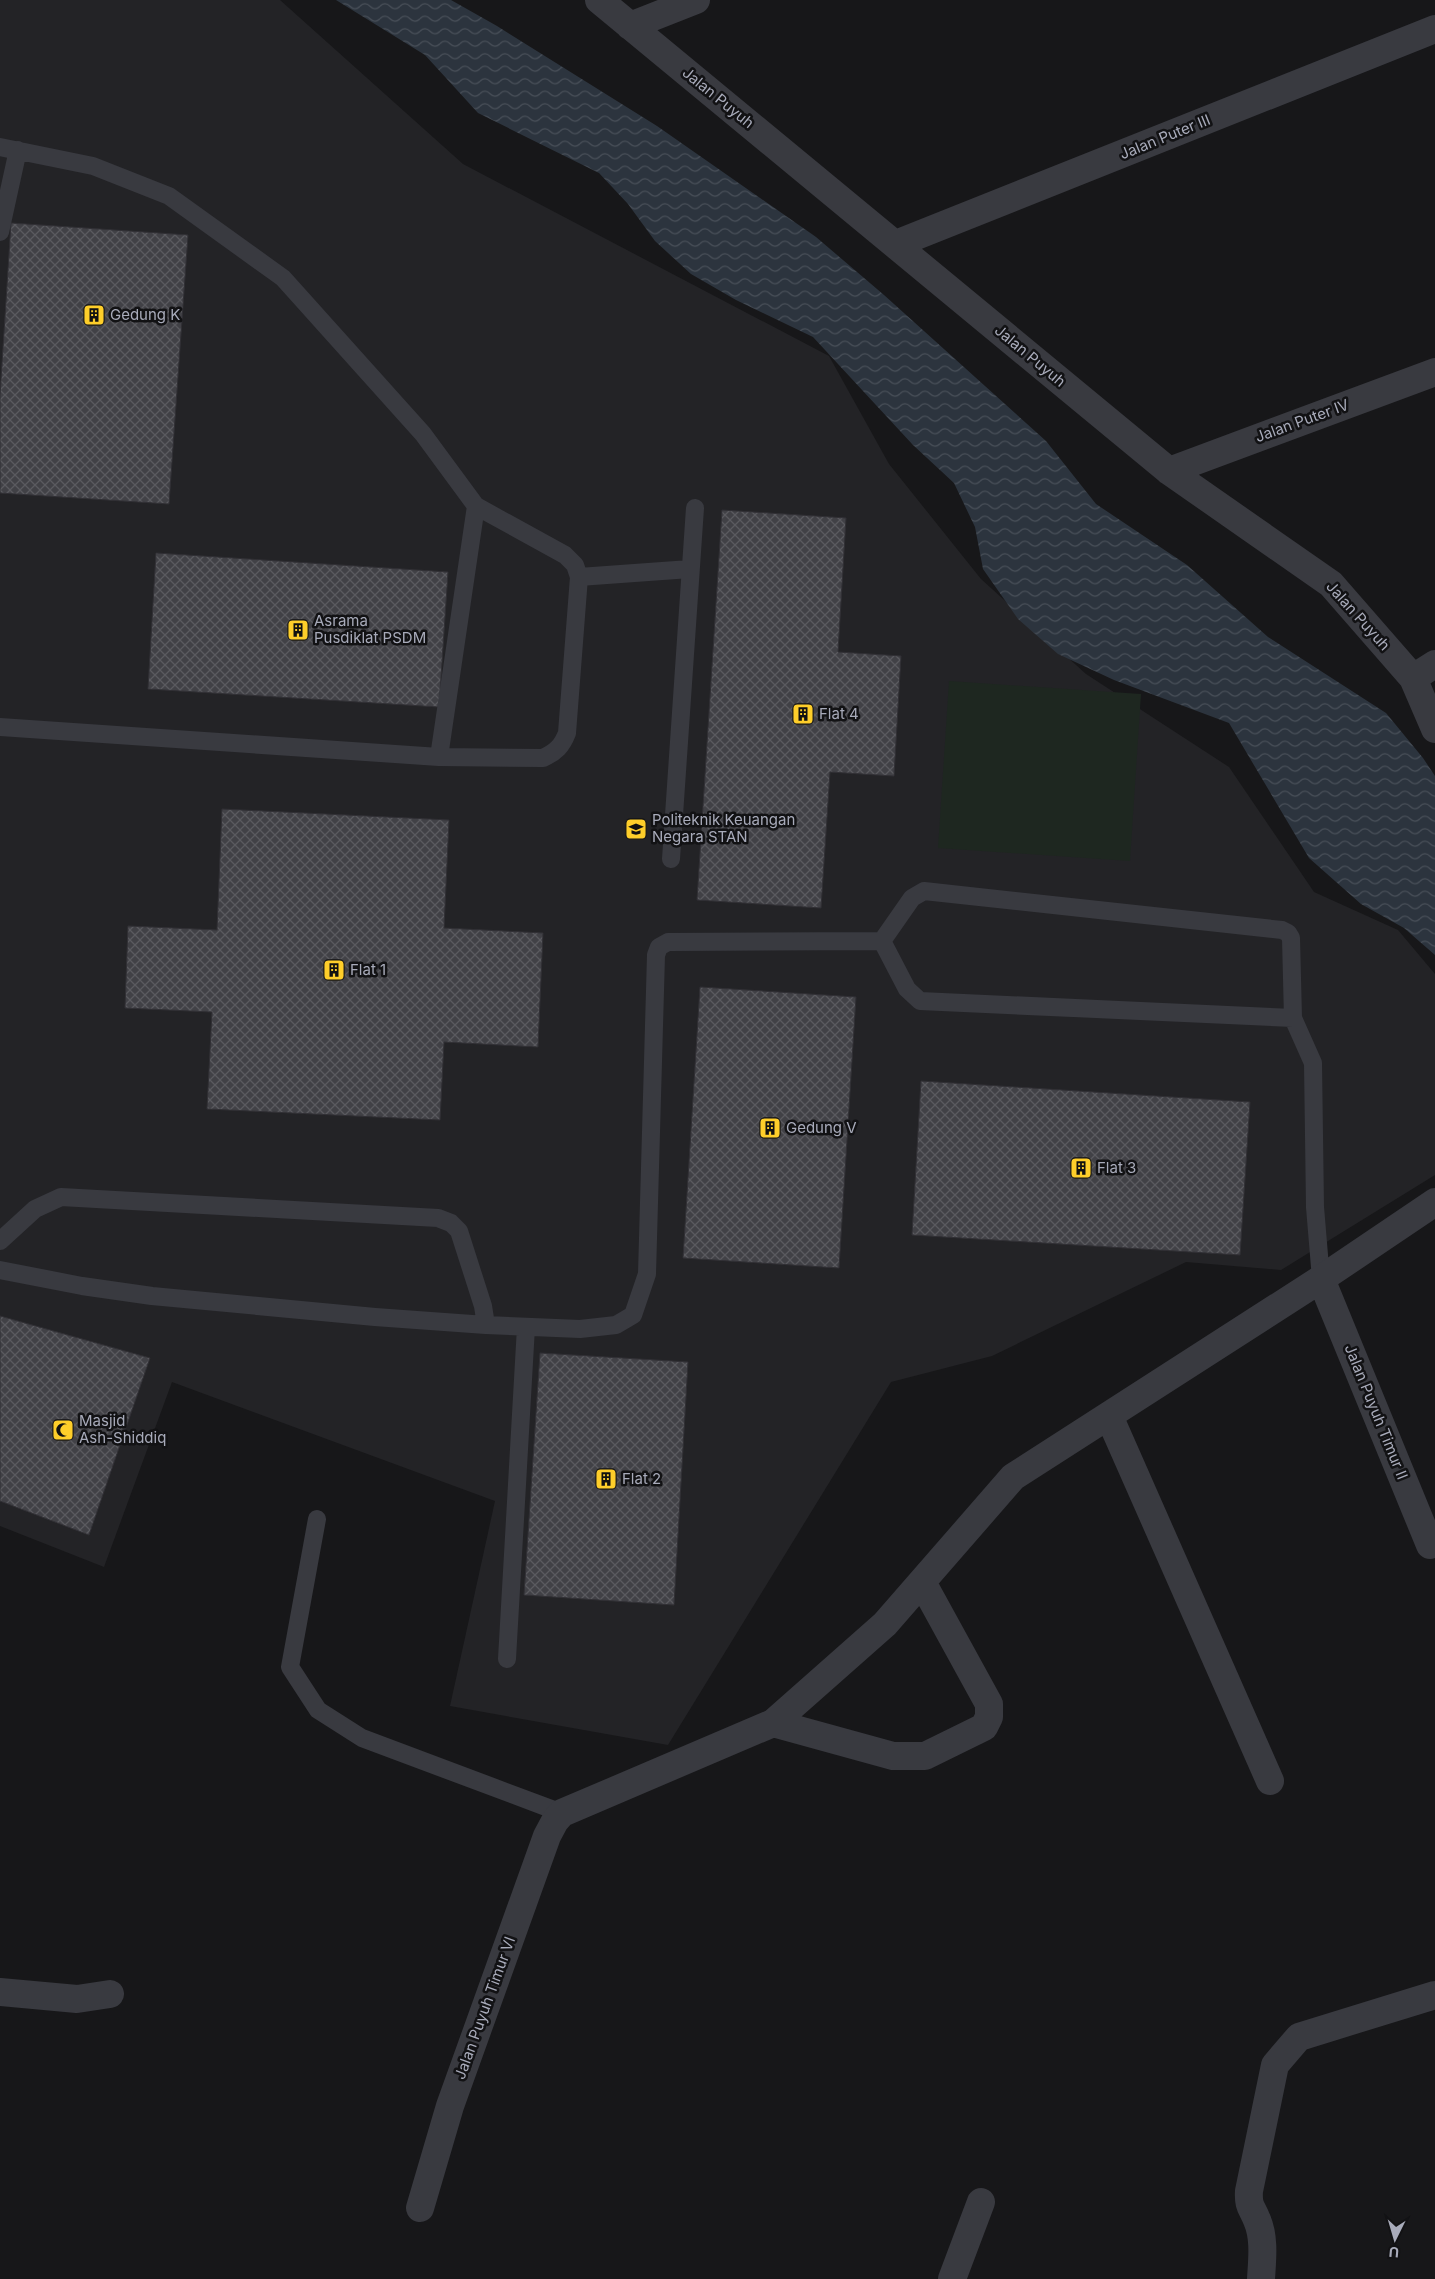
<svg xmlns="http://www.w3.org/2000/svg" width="1435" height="2279" font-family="Inter,sans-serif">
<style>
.built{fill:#232326}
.garden{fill:#1e2720}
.water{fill:url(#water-waves)}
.building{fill:url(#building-cross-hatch);stroke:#313035}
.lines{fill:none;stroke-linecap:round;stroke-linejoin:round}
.lane{stroke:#393a40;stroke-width:18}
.street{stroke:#393a40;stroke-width:28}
.labels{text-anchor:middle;stroke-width:5;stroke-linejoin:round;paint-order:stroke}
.street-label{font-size:15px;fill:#a8abba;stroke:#121214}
.poi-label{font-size:15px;fill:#a8abba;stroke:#121214;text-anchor:start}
</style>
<defs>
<pattern id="water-waves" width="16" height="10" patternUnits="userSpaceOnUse" patternTransform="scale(1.25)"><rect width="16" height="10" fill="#2c343e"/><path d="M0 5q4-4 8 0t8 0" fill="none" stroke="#484f58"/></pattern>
<pattern id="building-cross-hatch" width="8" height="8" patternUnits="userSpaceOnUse" patternTransform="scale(1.25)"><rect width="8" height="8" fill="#414146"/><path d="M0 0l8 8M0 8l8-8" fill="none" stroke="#5a5a5f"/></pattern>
</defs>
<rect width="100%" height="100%" fill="#171719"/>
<!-- built -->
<path class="built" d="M 0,0 L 280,0 L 463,164 L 829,356 L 889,464 L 981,579 L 1086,674 L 1229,767 L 1314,892 L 1398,930 L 1435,974 L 1435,1175 L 1281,1270 L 1186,1262 L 992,1356 L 891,1382 L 668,1745 L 450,1706 L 495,1501 L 172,1382 L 104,1567 L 0,1526 Z"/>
<!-- garden -->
<path class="garden" d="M 949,681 L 1141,694 L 1130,861 L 938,848 Z"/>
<!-- water -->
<path class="water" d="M 336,0 L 451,0 L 497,26 L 657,126 L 816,237 L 884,295 L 1046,441 L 1096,504 L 1187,565 L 1268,637 L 1386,713 L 1423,758 L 1435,776 L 1435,955 L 1404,928 L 1361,904 L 1309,858 L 1229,723 L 1114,680 L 1058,654 L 1018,619 L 983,569 L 975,527 L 954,483 L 913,445 L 813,337 L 736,300 L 691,274 L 655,241 L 628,204 L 599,173 L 478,113 L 425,55 Z"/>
<!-- building -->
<path class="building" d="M 11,223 L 188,235 L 169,504 L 0,493 L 0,395 Z
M 722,510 L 846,518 L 838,652 L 901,656 L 894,776 L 830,772 L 821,908 L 697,900 Z
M 156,553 L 448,572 L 439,707 L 148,689 Z
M 222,809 L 449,820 L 444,928 L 543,933 L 538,1047 L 444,1042 L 440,1120 L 207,1109 L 212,1012 L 125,1008 L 128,926 L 217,930 Z
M 700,987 L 856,997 L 839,1268 L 683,1258 Z
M 921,1081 L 1250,1102 L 1240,1255 L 912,1235 Z
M 0,1316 L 150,1358 L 89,1535 L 0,1501 Z
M 540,1353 L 688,1362 L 674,1605 L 524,1595 Z"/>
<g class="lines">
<!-- lane -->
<path class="lane" d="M 0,147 L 93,166 L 169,196 L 283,278 L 423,434 L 476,506 L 439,757
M 0,232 L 18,150
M 579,577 L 690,569
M 0,727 L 439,757 L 543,758 C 556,752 562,746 567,733 L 579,577 L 575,565 L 565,555 L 476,506
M 671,859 L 695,508
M 882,941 L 912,898 L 924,891 L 1282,930 L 1288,933 L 1291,938 L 1293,1018 L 1313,1063 L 1315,1207 L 1321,1279
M 882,941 L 907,989 L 920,1001 L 1293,1018
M 0,1241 L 35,1209 L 61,1197 L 438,1218 L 451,1223 L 459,1231 L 483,1306 L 486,1325
M 0,1270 L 82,1286 L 152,1296 L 375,1317 L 486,1325 L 580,1329 L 616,1325 L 633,1315 L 647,1274 L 656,955 L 659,947 L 668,942 L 882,941
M 317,1519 L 290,1667 L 318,1710 L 362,1738 L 562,1813
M 507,1659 L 526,1327"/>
<!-- street -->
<path class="street" d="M 599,0 L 1169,471 L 1331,584 L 1413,678 L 1435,729
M 630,26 L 696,0
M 896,244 L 1435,29
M 1169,471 L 1435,372
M 1413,678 L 1435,664
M 1321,1279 L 1430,1545
M 1109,1416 L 1270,1781
M 773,1723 L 893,1756 L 925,1756 L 984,1727 L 989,1717 L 989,1704 L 922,1582
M 0,1992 L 77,1999 L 110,1994
M 420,2208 L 450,2106 L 547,1836 L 555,1821 L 562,1813 L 773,1723 L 885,1624 L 1013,1477 L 1321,1279 L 1435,1202
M 952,2279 L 981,2202
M 1261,2279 C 1262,2261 1265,2238 1257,2220 C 1252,2207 1248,2207 1249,2191 L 1275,2065 L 1299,2037 L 1435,1995"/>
</g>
<!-- icons -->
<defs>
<g id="building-square" transform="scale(1.125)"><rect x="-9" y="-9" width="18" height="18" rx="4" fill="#fece2a" stroke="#121214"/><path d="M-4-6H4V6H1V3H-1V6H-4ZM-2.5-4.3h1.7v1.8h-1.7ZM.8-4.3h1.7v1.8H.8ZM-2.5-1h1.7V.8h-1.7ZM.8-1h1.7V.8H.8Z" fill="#111"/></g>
<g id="university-square" transform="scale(1.125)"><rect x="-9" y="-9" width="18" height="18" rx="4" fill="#fece2a" stroke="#121214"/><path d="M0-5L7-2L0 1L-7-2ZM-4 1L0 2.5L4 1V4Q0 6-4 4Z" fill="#111"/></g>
<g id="mosque-square" transform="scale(1.125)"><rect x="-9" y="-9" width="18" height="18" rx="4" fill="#fece2a" stroke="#121214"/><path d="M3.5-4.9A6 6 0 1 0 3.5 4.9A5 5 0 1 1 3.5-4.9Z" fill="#111"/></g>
</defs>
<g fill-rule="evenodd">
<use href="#building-square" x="94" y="315"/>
<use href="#building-square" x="298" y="630"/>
<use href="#building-square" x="803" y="714"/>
<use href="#university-square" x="636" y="829"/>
<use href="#building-square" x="334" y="970"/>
<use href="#building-square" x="770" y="1128"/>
<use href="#building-square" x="1081" y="1168"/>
<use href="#mosque-square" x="63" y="1430"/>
<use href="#building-square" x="606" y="1479"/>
</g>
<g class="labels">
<!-- street labels -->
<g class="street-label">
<text transform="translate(718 98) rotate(39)" y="5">Jalan Puyuh</text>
<text transform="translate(1165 137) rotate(-22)" y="5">Jalan Puter III</text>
<text transform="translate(1030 356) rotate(40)" y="5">Jalan Puyuh</text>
<text transform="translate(1302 421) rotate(-20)" y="5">Jalan Puter IV</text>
<text transform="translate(1358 616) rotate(48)" y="5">Jalan Puyuh</text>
<text transform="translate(1376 1412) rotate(68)" y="5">Jalan Puyuh Timur II</text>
<text transform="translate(485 2008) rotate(-70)" y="5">Jalan Puyuh Timur VI</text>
</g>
<!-- poi labels -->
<g class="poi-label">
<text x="110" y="320">Gedung K</text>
<text x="314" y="626">Asrama<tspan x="314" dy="17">Pusdiklat PSDM</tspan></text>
<text x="819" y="719">Flat 4</text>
<text x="652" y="825">Politeknik Keuangan<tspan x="652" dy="17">Negara STAN</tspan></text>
<text x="350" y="975">Flat 1</text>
<text x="786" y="1133">Gedung V</text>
<text x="1097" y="1173">Flat 3</text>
<text x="79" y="1426">Masjid<tspan x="79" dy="17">Ash-Shiddiq</tspan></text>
<text x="622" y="1484">Flat 2</text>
</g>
</g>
<!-- north arrow -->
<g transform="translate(1395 2239) rotate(185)" stroke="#121214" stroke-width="4" paint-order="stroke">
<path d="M0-4L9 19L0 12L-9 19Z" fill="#a8abba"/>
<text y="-8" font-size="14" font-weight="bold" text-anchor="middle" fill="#a8abba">U</text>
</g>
</svg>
